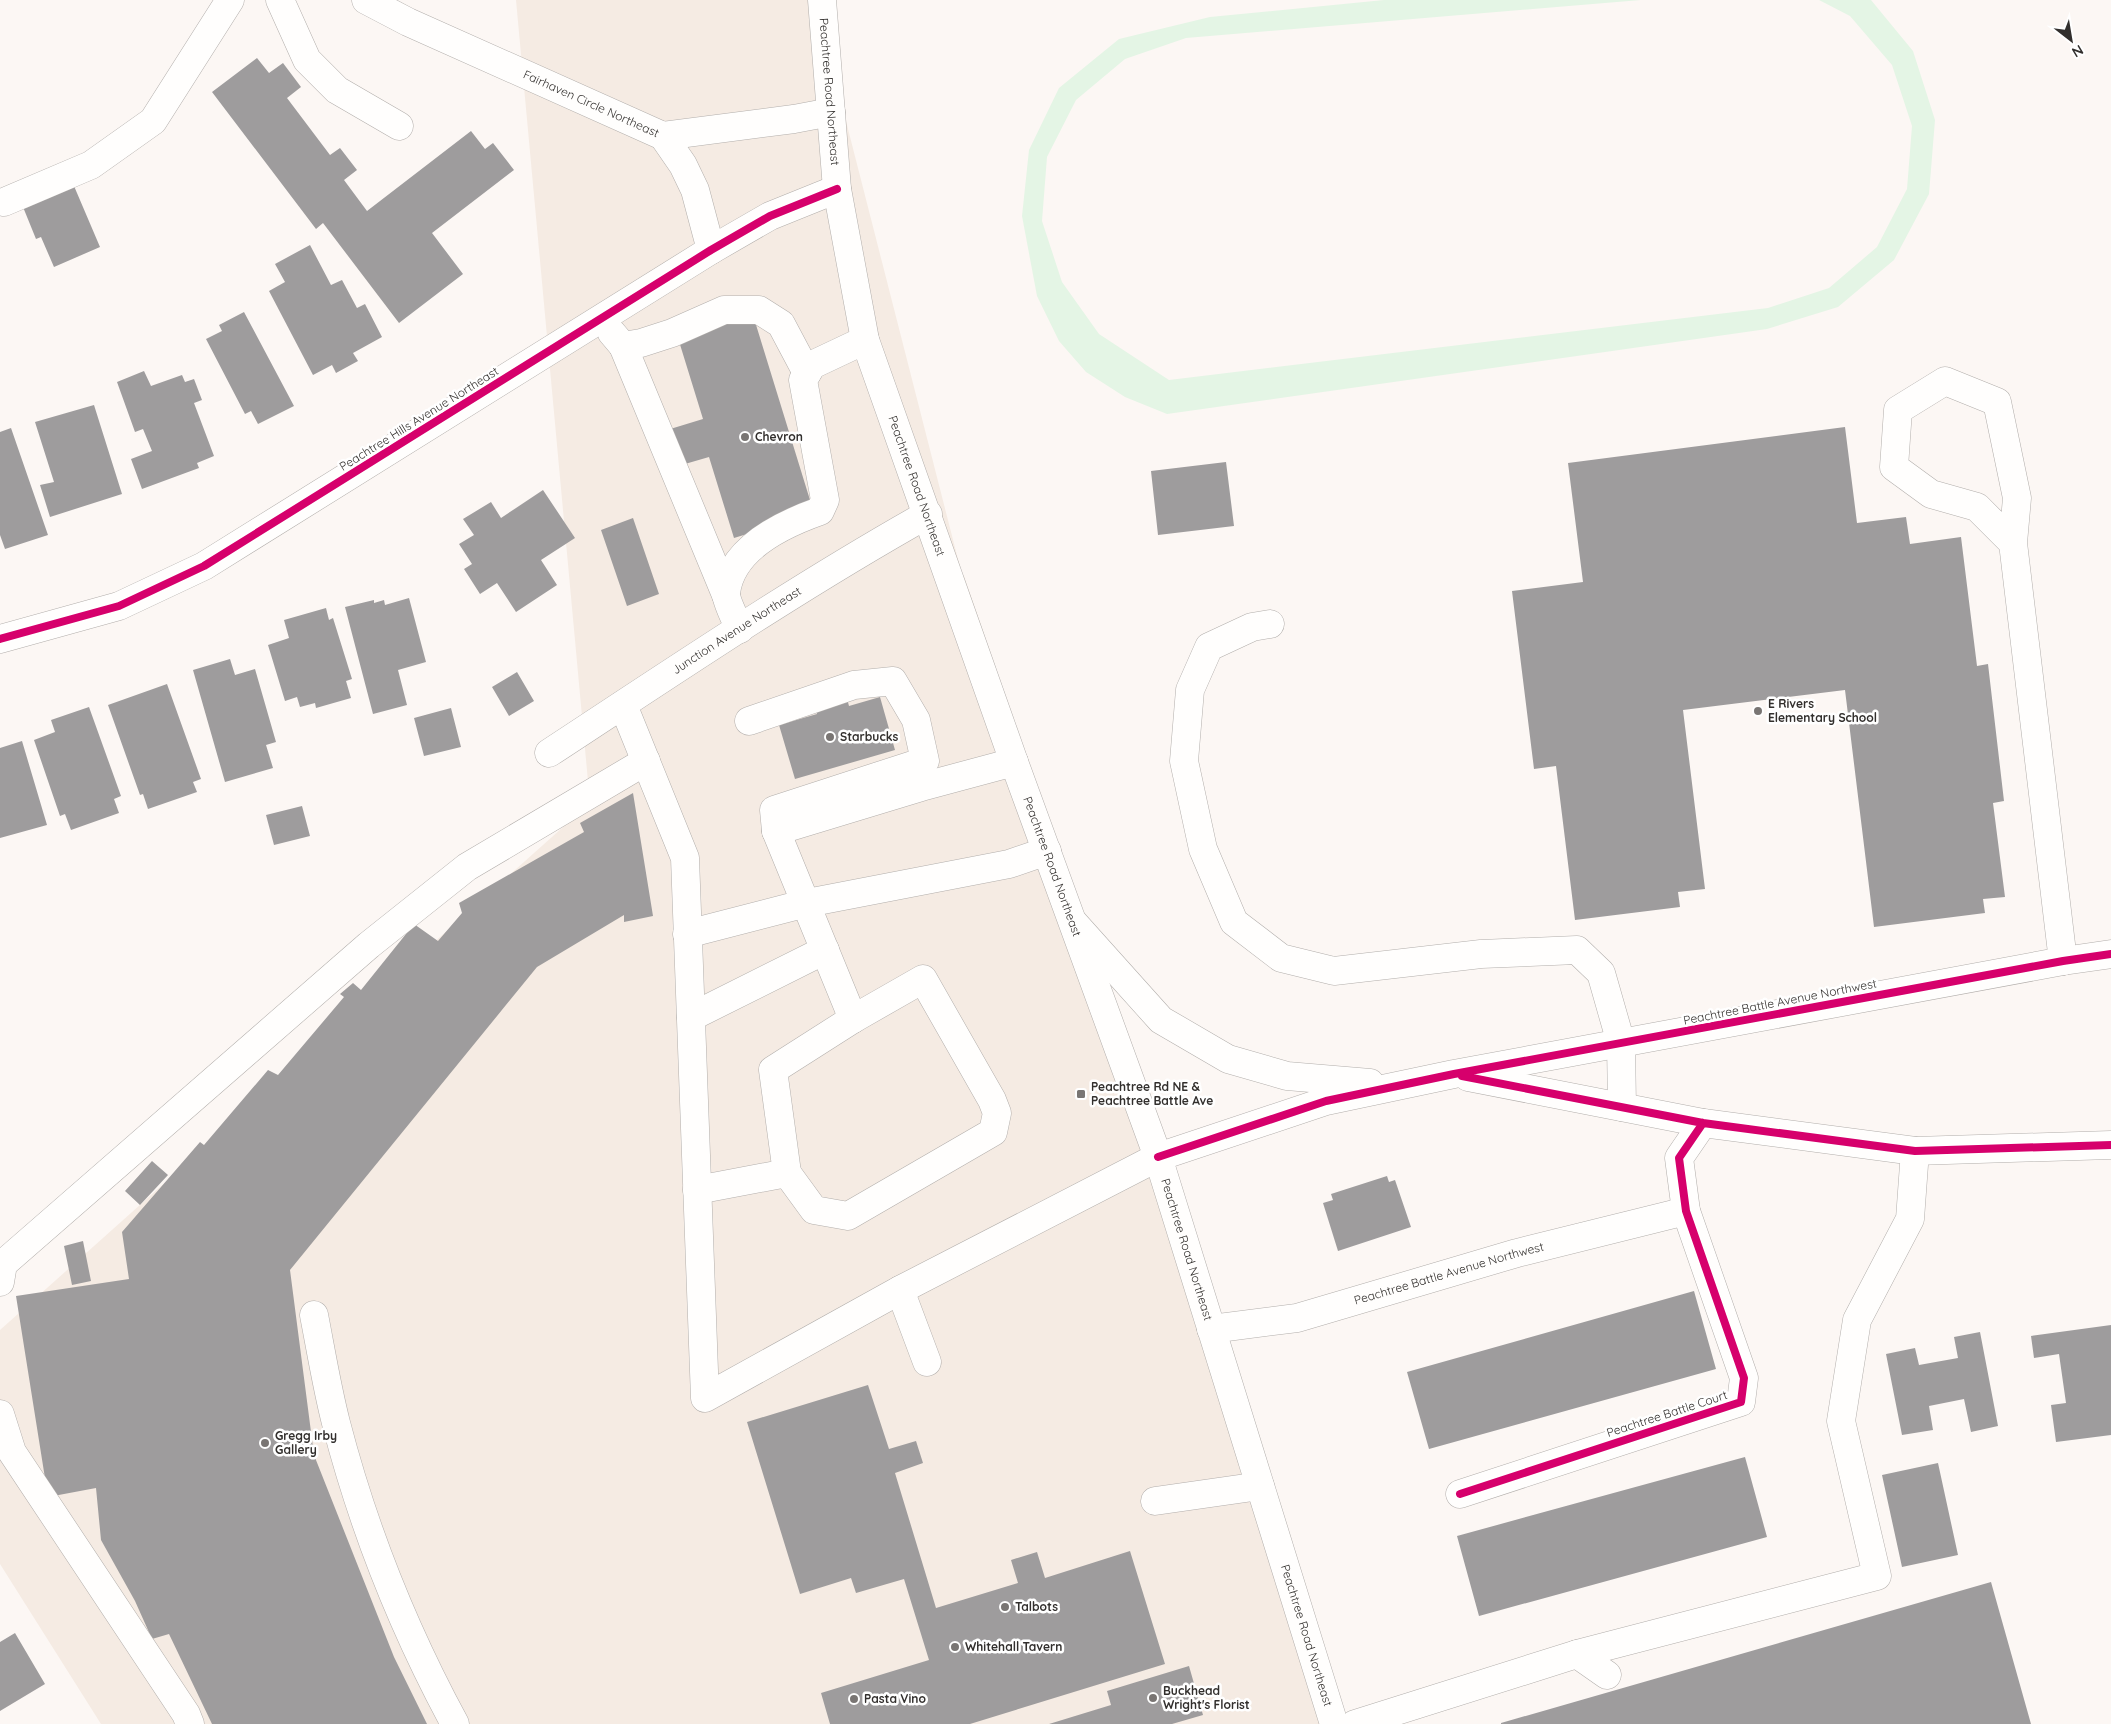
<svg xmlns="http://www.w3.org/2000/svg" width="2111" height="1724" font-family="Quicksand,sans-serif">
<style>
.built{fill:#f5ebe3}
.green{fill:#e4f5e5}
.building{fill:#9e9c9d}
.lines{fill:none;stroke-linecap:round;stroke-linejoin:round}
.minor-casing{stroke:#b2aeab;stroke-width:29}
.highway-casing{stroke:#b2aeab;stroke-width:29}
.minor{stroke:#fffefd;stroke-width:28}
.highway{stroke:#fffefd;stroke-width:28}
.cycleway-casing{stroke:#fff;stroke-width:11}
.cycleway{stroke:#d6006c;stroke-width:8}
.poi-dot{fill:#797573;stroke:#fff;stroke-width:2}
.labels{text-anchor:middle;stroke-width:5;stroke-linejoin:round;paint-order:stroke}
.street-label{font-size:12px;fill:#322f2d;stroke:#fff}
.poi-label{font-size:12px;font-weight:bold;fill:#322f2d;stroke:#fff;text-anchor:start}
</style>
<rect width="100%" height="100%" fill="#fcf7f4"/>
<!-- built -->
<path class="built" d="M 516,0 L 835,0 L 836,82 L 962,575 L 964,576 L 1151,1118 L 1336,1724 L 101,1724 L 0,1564 L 0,1330 L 590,803 Z"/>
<!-- green -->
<path class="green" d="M 1384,0 L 1641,0 L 1186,38 L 1125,59 L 1076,100 L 1047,157 L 1042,221 L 1062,282 L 1099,334 L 1169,380 L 1768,308 L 1829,288 L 1877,247 L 1907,189 L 1912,126 L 1892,65 L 1850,16 L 1819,0 L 1871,0 L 1913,51 L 1935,120 L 1929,194 L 1894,260 L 1838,307 L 1767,329 L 1167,414 L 1125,397 L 1086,372 L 1059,341 L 1037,296 L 1022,216 L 1029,150 L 1059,88 L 1119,39 L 1210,17 Z"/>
<!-- building -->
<path class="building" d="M 257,58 L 269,73 L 283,63 L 301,87 L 287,98 L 330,155 L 340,148 L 357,170 L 344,180 L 367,211 L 471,131 L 485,149 L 493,143 L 514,170 L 432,233 L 463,274 L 399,323 L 323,223 L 316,229 L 212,92 Z
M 74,186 L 100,247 L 54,267 L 41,237 L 36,239 L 23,207 Z
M 310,245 L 331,285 L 342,280 L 357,308 L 365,304 L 382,337 L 353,353 L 358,361 L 336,373 L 332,365 L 313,375 L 269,291 L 285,282 L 275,264 Z
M 244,312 L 294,406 L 258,424 L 251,411 L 245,414 L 206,339 L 222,331 L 219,325 Z
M 753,315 L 814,513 L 734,538 L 709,457 L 678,466 L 667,430 L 703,419 L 678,338 Z
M 144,371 L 151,386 L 182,375 L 185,382 L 194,379 L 202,400 L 194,403 L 214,456 L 197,463 L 199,468 L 142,489 L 131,459 L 152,451 L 143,429 L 135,432 L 117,382 Z
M 94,405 L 122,494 L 50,517 L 40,485 L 54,482 L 35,422 Z
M 1845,427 L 1857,523 L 1906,517 L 1910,544 L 1961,537 L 1977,666 L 1988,664 L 2004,801 L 1993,803 L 2005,897 L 1983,899 L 1985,913 L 1874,927 L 1845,690 L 1683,710 L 1705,889 L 1678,892 L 1680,907 L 1575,920 L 1556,766 L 1534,769 L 1512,591 L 1583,582 L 1568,463 Z
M 11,428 L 48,535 L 5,549 L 0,535 L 0,432 Z
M 1226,462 L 1234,526 L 1158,535 L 1151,471 Z
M 543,490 L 575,538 L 541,560 L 557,585 L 516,612 L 497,583 L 480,594 L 464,569 L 472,564 L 459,544 L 474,535 L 463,519 L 491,502 L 501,518 Z
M 633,518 L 659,594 L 627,606 L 601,530 Z
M 409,598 L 426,662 L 398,670 L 407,705 L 373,714 L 345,607 L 374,600 L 374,603 L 384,600 L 385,605 Z
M 326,608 L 329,620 L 333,618 L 352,679 L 346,681 L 351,698 L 316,708 L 315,703 L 300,707 L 297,697 L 285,701 L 268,645 L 289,638 L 284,620 Z
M 230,659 L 235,675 L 255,669 L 276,742 L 266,745 L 273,768 L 225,782 L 193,670 Z
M 517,672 L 534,701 L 509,716 L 492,687 Z
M 167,684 L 201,779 L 193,782 L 197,792 L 148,809 L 143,794 L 140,795 L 108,705 Z
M 846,695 L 849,706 L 880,697 L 895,750 L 795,779 L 779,725 L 817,714 L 814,705 Z
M 89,707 L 121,796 L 114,799 L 119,813 L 71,830 L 65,814 L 60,816 L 34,740 L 55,732 L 51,720 Z
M 451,708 L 461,747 L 424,756 L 414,718 Z
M 22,741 L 47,825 L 0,838 L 0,748 Z
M 633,793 L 653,916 L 624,922 L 624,915 L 537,967 L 290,1270 L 314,1455 L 394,1657 L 427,1724 L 212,1724 L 169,1634 L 152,1639 L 135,1601 L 101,1540 L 96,1488 L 48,1497 L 16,1296 L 129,1279 L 122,1232 L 200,1142 L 204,1145 L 268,1070 L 278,1075 L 344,997 L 340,994 L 353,983 L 361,990 L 414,924 L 438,941 L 462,913 L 459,903 L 584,832 L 580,823 Z
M 302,806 L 310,836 L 274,845 L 266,815 Z
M 152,1161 L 168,1175 L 140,1205 L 125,1191 Z
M 1387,1176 L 1389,1182 L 1395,1180 L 1411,1227 L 1338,1251 L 1323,1203 L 1333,1200 L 1331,1194 Z
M 83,1241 L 91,1281 L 72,1285 L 64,1246 Z
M 1694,1291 L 1716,1369 L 1429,1449 L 1407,1372 Z
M 2111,1325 L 2111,1435 L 2056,1442 L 2051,1405 L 2066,1403 L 2059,1354 L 2034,1358 L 2031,1336 Z
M 1980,1332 L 1998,1426 L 1971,1432 L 1964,1399 L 1929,1406 L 1933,1430 L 1902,1435 L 1886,1354 L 1915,1348 L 1919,1365 L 1958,1358 L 1954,1337 Z
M 868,1385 L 889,1449 L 916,1441 L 923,1463 L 895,1473 L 936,1608 L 1018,1583 L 1011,1560 L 1037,1552 L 1045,1578 L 1130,1551 L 1165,1664 L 970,1724 L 830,1724 L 821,1693 L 929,1660 L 904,1579 L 856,1593 L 851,1578 L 800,1594 L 747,1422 Z
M 1745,1457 L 1767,1537 L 1479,1616 L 1457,1536 Z
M 1938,1463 L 1958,1555 L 1902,1567 L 1882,1475 Z
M 1991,1582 L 2031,1724 L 1501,1724 L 1501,1723 Z
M 15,1633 L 45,1684 L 0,1711 L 0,1642 Z
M 1189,1666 L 1203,1715 L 1172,1724 L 1049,1724 L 1111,1705 L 1107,1691 Z"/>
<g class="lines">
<!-- minor casing -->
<g class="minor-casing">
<g id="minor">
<path d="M 280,0 L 307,60 L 337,90 L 399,126"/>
<path id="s1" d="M 366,0 L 408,22 L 663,136 L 794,119 L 831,112"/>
<path d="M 663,136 L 683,165 L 695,190 L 711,250"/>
<path d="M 4,202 L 91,165 L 153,121 L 230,0"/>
<path d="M 612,333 L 623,346 L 641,343 L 672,333 L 724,310 L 759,310 L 781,324 L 807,373"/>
<path d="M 623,346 L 726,595"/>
<path d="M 2013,543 L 1977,507 L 1931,494 L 1894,467 L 1898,410 L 1945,381 L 1997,402 L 2017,498 L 2013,543 L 2063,961"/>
<path d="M 1270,624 L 1252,627 L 1209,647 L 1190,690 L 1184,761 L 1203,849 L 1234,922 L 1281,958 L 1334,971 L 1481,954 L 1577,950 L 1601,973 L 1621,1043 L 1622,1107"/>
<path d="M 740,629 C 736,621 726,601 726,593 C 731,548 783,524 820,511 L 825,500 L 803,380 L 812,365 L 865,340"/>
<path d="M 0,639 L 119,606 L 204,566 L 711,250 L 770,216 L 837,189"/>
<path d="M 623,705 L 685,858 L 705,1398 L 900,1290 L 1158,1157 L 1326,1101 L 1454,1074 L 2063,961 L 2111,954"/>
<path d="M 749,721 L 854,685 L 893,681 L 916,720 L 925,761 L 774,810 L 776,831 L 853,1019 L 923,979 L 992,1100 L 997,1113 L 993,1132 L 848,1216 L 814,1210 L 787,1173"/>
<path id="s2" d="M 549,753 C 674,671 798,587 928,514"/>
<path d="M 776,831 L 921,787 L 1014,762"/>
<path d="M 1074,923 L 1161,1020 L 1228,1059 L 1287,1076 L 1370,1083"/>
<path d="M 687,934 L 807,903 L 1009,864 L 1047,851"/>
<path d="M 691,1017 L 825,950"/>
<path d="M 1468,1077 L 1703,1123 L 1915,1151 L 2111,1145"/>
<path d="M 697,1190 L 787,1173 L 773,1070 L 853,1019"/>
<path d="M 0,1282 L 3,1264 L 369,945 L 467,867 L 646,761"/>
<path d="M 900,1290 L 927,1362"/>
<path d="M 314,1315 C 321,1351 327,1388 336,1423 C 363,1527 404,1630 455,1724"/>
<path id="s3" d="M 1211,1329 L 1297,1318 L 1517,1253 L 1686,1211"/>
<path d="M 0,1414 L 12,1452 L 186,1714 L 190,1724"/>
<path d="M 1460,1494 L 1741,1402 L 1744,1378 L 1686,1211 L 1679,1158 L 1703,1123"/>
<path d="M 1155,1501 L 1260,1486"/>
<path d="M 1577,1654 L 1877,1576 L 1841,1421 L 1857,1320 L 1910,1219 L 1915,1151"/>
<path d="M 1355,1724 L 1577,1654 L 1607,1675"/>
</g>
</g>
<!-- highway casing -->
<g class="highway-casing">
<g id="highway">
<path id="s4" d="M 822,0 L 837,189 L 865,340 L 1014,762 L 1158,1157 L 1334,1724"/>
</g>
</g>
<!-- minor -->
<use href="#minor" class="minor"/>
<!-- highway -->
<use href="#highway" class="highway"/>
<!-- cycleway casing -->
<g class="cycleway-casing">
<path id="cycleway" d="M 0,639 L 119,606 L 204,566 L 711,250 L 770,216 L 837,189
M 1462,1076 L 1703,1123 L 1915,1151 L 2111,1145
M 1158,1157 L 1326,1101 L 1454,1074 L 2063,961 L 2111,954
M 1460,1494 L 1741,1402 L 1744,1378 L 1686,1211 L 1679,1158 L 1703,1123"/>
</g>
<!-- cycleway -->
<use href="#cycleway" class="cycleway"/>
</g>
<!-- markers -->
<g class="poi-dot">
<circle cx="745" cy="437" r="5"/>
<circle cx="1758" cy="711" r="5"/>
<circle cx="830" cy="737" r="5"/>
<rect x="1076" y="1089" width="10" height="10" rx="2.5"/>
<circle cx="265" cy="1443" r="5"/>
<circle cx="1005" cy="1607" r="5"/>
<circle cx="955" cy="1647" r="5"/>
<circle cx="1153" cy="1698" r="5"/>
<circle cx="854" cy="1699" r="5"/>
</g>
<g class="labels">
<!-- street labels -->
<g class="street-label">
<text dy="4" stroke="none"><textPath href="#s4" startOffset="92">Peachtree Road Northeast</textPath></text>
<text dy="4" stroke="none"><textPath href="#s1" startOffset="248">Fairhaven Circle Northeast</textPath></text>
<text transform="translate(419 419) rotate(-32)" y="4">Peachtree Hills Avenue Northeast</text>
<text dy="4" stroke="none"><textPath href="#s4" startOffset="498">Peachtree Road Northeast</textPath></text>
<text dy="4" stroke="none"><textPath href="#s2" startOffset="224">Junction Avenue Northeast</textPath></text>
<text dy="4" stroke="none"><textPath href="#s4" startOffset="902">Peachtree Road Northeast</textPath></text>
<text transform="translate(1780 1002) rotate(-11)" y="4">Peachtree Battle Avenue Northwest</text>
<text dy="4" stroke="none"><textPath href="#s4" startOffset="1308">Peachtree Road Northeast</textPath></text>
<text dy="4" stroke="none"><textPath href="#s3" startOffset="245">Peachtree Battle Avenue Northwest</textPath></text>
<text transform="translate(1667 1414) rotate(-18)" y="4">Peachtree Battle Court</text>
<text dy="4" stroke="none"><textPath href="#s4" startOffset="1712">Peachtree Road Northeast</textPath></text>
</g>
<!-- poi labels -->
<g class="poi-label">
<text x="755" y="441">Chevron</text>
<text x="1768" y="708">E Rivers<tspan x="1768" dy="14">Elementary School</tspan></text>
<text x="840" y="741">Starbucks</text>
<text x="1091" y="1091">Peachtree Rd NE &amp;<tspan x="1091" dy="14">Peachtree Battle Ave</tspan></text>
<text x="275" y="1440">Gregg Irby<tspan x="275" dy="14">Gallery</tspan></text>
<text x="1015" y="1611">Talbots</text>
<text x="965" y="1651">Whitehall Tavern</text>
<text x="1163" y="1695">Buckhead<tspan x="1163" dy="14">Wright's Florist</tspan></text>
<text x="864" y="1703">Pasta Vino</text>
</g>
</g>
<!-- north arrow -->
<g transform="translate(2071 40) rotate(149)" stroke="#ffffff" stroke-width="4" paint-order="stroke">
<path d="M0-4L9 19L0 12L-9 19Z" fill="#322f2d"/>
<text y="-8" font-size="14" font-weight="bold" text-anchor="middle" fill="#322f2d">N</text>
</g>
</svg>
